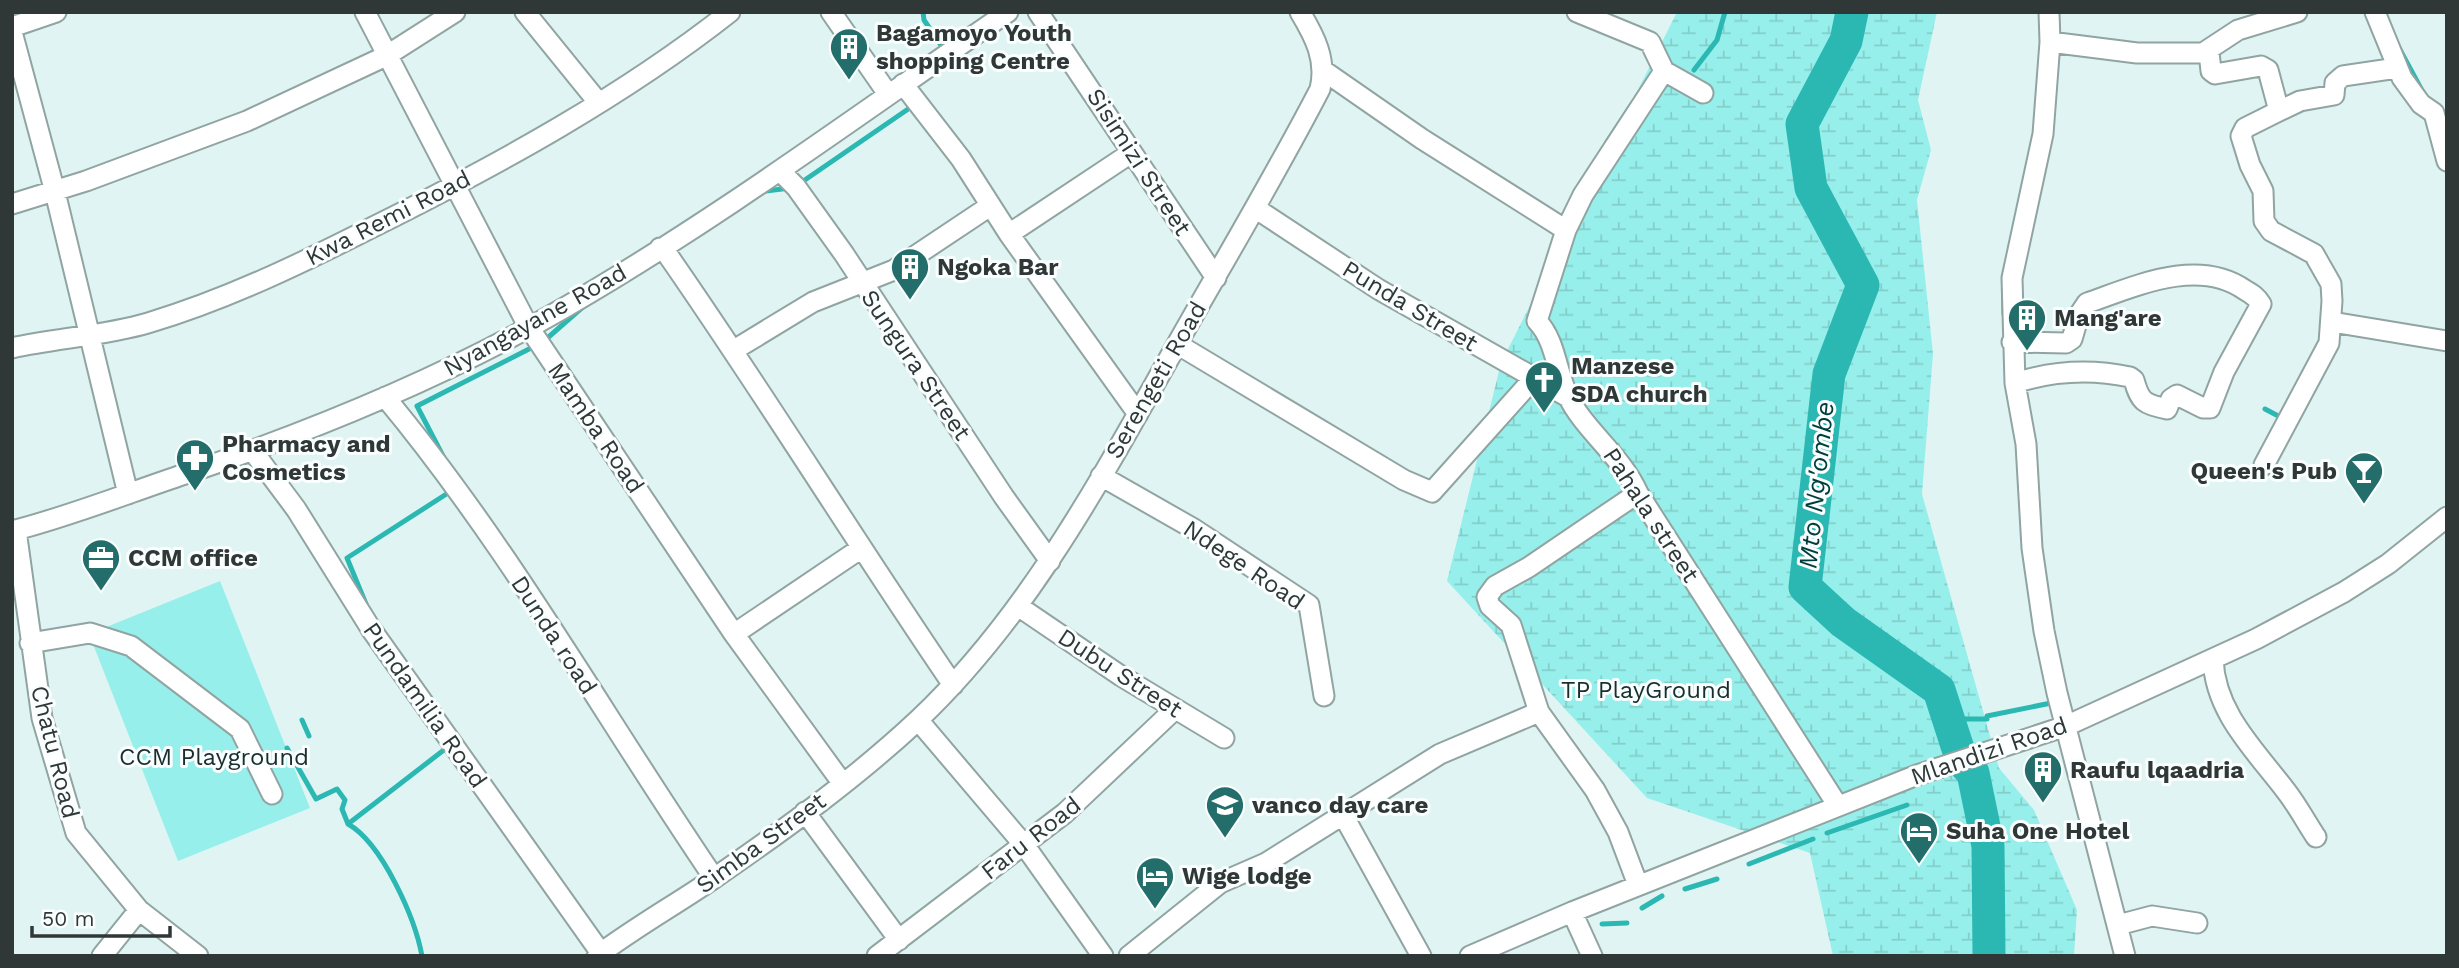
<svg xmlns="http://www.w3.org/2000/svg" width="2459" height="968" font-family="'Work Sans',sans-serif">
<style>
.green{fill:#97efeb}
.wetland{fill:url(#wetland-marsh)}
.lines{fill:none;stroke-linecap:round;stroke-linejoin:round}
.stream{stroke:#2bb8b3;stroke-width:5}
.river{stroke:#2bb8b3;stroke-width:33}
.minor-casing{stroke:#90a4a2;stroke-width:23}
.minor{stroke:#fff;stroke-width:19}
.labels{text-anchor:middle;stroke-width:6;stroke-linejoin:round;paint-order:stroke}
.poi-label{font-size:24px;font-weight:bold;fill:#303837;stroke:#fafefe;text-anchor:start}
.street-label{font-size:24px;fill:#303837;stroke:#fafefe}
.park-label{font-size:24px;fill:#182f2e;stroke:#fafefe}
.water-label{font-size:26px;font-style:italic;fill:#003e3c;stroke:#fafefe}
</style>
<defs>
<pattern id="wetland-marsh" width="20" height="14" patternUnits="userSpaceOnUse" patternTransform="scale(1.75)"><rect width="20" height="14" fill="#97efeb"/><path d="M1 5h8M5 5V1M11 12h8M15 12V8" fill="none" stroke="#82ceca"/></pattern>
</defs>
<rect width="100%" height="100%" fill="#e0f5f3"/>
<!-- green -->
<path class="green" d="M 220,581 L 310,808 L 178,861 L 89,634 Z"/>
<!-- wetland -->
<path class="wetland" d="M 1677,12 L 1937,12 L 1918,100 L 1931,150 L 1917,200 L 1933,354 L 1922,494 L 1999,768 L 2034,810 L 2077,910 L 2074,956 L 1833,956 L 1810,853 L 1647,798 L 1447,581 L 1501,363 Z"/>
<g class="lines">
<!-- stream -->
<path class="stream" d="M 923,12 L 924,20 L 945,51
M 2398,46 L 2425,96
M 1694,70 L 1717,40 L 1725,12
M 1607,142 L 1632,104
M 799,184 L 914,105
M 758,192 L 790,188
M 2004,314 L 2004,285
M 544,341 L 584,306
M 2265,409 L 2284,419
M 443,456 L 417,406 L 535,346
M 366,604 L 347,558 L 448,493 L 449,487
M 1948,719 L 1987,719 L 1987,716 L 2056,702
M 302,720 L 309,736
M 287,748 L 316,799 L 337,789 L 345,800 L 342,809 L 348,824 L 449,746
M 348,824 C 382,843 415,918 422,956
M 1827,833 L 1907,805
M 1749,864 L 1813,839
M 1685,889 L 1717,879
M 1642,908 L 1662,896
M 1602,924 L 1627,923"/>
<!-- river -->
<path class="river" d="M 1852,12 L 1846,41 L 1802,124 L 1811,188 L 1863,285 L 1829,374 L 1805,587 L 1843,622 L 1939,690 L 1962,761 L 1973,773 L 1988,846 L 1989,956"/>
<!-- minor casing -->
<g class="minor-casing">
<path id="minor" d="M 365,12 L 528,326 L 734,634 L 843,784
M 525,12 L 598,102
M 831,12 L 888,94
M 1038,12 L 1216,278
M 1577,12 L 1650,42 L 1664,71 L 1583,195 L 1566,230 L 1537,321 C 1556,341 1556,371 1568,396 C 1583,429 1621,455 1638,493 L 1838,806
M 2049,12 L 2050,42 L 2043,134 L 2012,278 L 2015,383 L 2026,444 L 2032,548 L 2044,631 L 2057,693 L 2125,956
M 2375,12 L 2402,78 L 2421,104 L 2434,113 L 2447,161
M 12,27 L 56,12
M 12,32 L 55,192 L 128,494
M 2050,42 L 2137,53 L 2203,53 L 2238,30 L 2297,12
M 2209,52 L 2211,71 L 2215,74 L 2261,66 L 2268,70 L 2279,111 L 2245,128 L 2241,136 L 2250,165 L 2263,191 L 2264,221 L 2271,231 L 2314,254 L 2331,284 L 2332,301 L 2329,343 L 2264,465
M 1324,71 L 1422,139 L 1566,230
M 1664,71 L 1703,93
M 903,84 L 961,159 L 1009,234 L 1138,414
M 2279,111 L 2300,101 L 2334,95 L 2335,83 L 2343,76 L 2397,68
M 780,171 L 796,187 L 844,254 L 1004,497 L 1050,561
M 12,204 L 86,181 L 247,121 L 386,56 L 455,12
M 1255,208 L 1378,289 L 1568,397
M 1009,234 L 1131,153
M 660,248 L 665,251 C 764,393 855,541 953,685
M 2332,322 L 2447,341
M 2012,342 L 2066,343 L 2072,339 L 2079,315 L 2087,303 C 2136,286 2198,257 2245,290 C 2252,294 2257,297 2261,304 L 2224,372 L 2210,408 L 2203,408 L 2177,395 L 2171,399 L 2167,409 C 2144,404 2140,402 2134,380 L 2130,377 C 2092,369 2052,371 2015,383
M 1177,344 L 1404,480 L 1432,492 L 1535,377
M 12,348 C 57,338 104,336 148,323 C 228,299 302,263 377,225 C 499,164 622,97 730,12
M 734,350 L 813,302 L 894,270 L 990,206
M 385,397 C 509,546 605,718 714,878
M 252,450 L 296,509 L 371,629 L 603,956
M 1101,476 L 1194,529 L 1309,605 L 1324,696
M 1638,493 L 1529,567 L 1495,586 L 1487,597 L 1490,606 L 1511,625 L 1539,712 L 1595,790 L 1618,832 L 1638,885
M 16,530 L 42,718 L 76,833 L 139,910 L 198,956
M 12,531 C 71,516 128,493 185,474 C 315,430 445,377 564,308 C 718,219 862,112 1008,12
M 1018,606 L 1121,676 L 1224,738
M 734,634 L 860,549
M 30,643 L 90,633 L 131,646 L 240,729 L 272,794
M 2213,659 C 2215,713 2255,750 2286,791 C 2297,805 2306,822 2316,837
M 918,720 L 1025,846 L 1103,956
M 805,812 L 899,940
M 1342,813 L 1421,956
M 1572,912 L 1592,956
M 2118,925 L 2152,916 L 2197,923
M 102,956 L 139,910
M 597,956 C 634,928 675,905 713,879 C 784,830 855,779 918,720 C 1029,615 1102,477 1176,346 C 1224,261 1275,176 1320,89 C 1327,60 1315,37 1300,12
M 877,956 L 1065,813 L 1175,709
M 1129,956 L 1220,883 L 1266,863 L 1440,754 L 1539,712
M 1470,956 L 1572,912 L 1917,775 L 2066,726 L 2256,639 L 2344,592 L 2388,564 L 2447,517"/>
</g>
<!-- minor -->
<use href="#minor" class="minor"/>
</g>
<!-- icons -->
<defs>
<g id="building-pin" transform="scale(2.0125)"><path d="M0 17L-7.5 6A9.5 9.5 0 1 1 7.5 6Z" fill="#236e6b" stroke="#fafefe"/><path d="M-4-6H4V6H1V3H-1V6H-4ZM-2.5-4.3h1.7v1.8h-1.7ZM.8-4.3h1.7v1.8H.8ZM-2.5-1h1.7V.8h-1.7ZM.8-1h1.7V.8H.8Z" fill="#fff"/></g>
<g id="church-pin" transform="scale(2.0125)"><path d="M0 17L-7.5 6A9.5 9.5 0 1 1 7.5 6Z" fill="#236e6b" stroke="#fafefe"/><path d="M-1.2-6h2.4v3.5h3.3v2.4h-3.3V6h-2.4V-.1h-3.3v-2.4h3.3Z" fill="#fff"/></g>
<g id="pharmacy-pin" transform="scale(2.0125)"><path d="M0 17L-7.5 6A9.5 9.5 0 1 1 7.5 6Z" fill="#236e6b" stroke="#fafefe"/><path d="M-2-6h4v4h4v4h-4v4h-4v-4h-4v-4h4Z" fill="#fff"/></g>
<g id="bar-pin" transform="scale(2.0125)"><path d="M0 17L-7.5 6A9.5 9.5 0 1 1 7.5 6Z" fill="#236e6b" stroke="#fafefe"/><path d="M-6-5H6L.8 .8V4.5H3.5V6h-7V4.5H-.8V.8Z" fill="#fff"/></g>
<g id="office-pin" transform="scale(2.0125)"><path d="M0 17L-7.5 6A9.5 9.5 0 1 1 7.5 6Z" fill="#236e6b" stroke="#fafefe"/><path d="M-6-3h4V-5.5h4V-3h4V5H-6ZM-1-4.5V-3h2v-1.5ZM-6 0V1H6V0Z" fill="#fff"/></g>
<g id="school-pin" transform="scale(2.0125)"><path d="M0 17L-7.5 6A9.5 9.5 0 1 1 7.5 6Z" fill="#236e6b" stroke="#fafefe"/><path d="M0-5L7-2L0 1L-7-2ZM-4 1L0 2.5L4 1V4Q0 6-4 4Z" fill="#fff"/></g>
<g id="hotel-pin" transform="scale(2.0125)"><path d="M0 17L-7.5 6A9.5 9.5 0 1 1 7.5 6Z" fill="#236e6b" stroke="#fafefe"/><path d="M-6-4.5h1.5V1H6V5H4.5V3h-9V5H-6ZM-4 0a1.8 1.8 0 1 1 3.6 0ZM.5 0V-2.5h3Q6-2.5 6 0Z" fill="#fff"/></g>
</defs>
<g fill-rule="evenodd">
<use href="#building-pin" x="849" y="47"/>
<use href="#building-pin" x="910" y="267"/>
<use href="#building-pin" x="2027" y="318"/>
<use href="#church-pin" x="1544" y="380"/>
<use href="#pharmacy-pin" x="195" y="458"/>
<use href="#bar-pin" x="2364" y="471"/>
<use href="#office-pin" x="101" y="558"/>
<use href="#building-pin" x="2043" y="770"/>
<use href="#school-pin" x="1225" y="805"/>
<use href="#hotel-pin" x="1919" y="831"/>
<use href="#hotel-pin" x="1155" y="876"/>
</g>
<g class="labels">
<!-- poi labels -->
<g class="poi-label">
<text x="876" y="41">Bagamoyo Youth<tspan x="876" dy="28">shopping Centre</tspan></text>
<text x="937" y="275">Ngoka Bar</text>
<text x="2054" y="326">Mang'are</text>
<text x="1571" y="374">Manzese<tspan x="1571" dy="28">SDA church</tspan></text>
<text x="222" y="452">Pharmacy and<tspan x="222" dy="28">Cosmetics</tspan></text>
<text x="2337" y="479" text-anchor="end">Queen's Pub</text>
<text x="128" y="566">CCM office</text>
<text x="2070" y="778">Raufu lqaadria</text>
<text x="1252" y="813">vanco day care</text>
<text x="1946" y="839">Suha One Hotel</text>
<text x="1182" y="884">Wige lodge</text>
</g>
<!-- street labels -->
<g class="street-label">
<text transform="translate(1139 162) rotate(57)" y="8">Sisimizi Street</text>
<text transform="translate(388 218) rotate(-27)" y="8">Kwa Remi Road</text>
<text transform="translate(1410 306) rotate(31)" y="8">Punda Street</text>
<text transform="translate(535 320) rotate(-29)" y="8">Nyangayane Road</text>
<text transform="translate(916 365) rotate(56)" y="8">Sungura Street</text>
<text transform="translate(1156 380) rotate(-60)" y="8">Serengeti Road</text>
<text transform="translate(596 428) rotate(56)" y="8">Mamba Road</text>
<text transform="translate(1651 515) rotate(57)" y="8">Pahala street</text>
<text transform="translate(1244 565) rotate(34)" y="8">Ndege Road</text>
<text transform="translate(554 635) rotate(57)" y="8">Dunda road</text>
<text transform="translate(1120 673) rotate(33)" y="8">Dubu Street</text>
<text transform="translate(425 705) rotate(55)" y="8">Pundamilia Road</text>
<text transform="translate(1989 751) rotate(-19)" y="8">Mlandizi Road</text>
<text transform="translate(55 752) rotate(76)" y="8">Chatu Road</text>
<text transform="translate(1031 838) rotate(-38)" y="8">Faru Road</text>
<text transform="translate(761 843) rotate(-36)" y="8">Simba Street</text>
</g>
<!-- park labels -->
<g class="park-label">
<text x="1646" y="698">TP PlayGround</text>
<text x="214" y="765">CCM Playground</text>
</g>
<!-- water labels -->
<g class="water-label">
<text transform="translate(1816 485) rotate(-84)" y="9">Mto Ng'ombe</text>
</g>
</g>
<!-- border -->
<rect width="2459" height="968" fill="none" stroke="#303837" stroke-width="28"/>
<!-- scale -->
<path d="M32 926v10h138v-10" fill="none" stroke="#303837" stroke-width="3.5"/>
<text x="42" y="926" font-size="21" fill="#303837" stroke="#fafefe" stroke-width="5" paint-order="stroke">50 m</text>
</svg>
